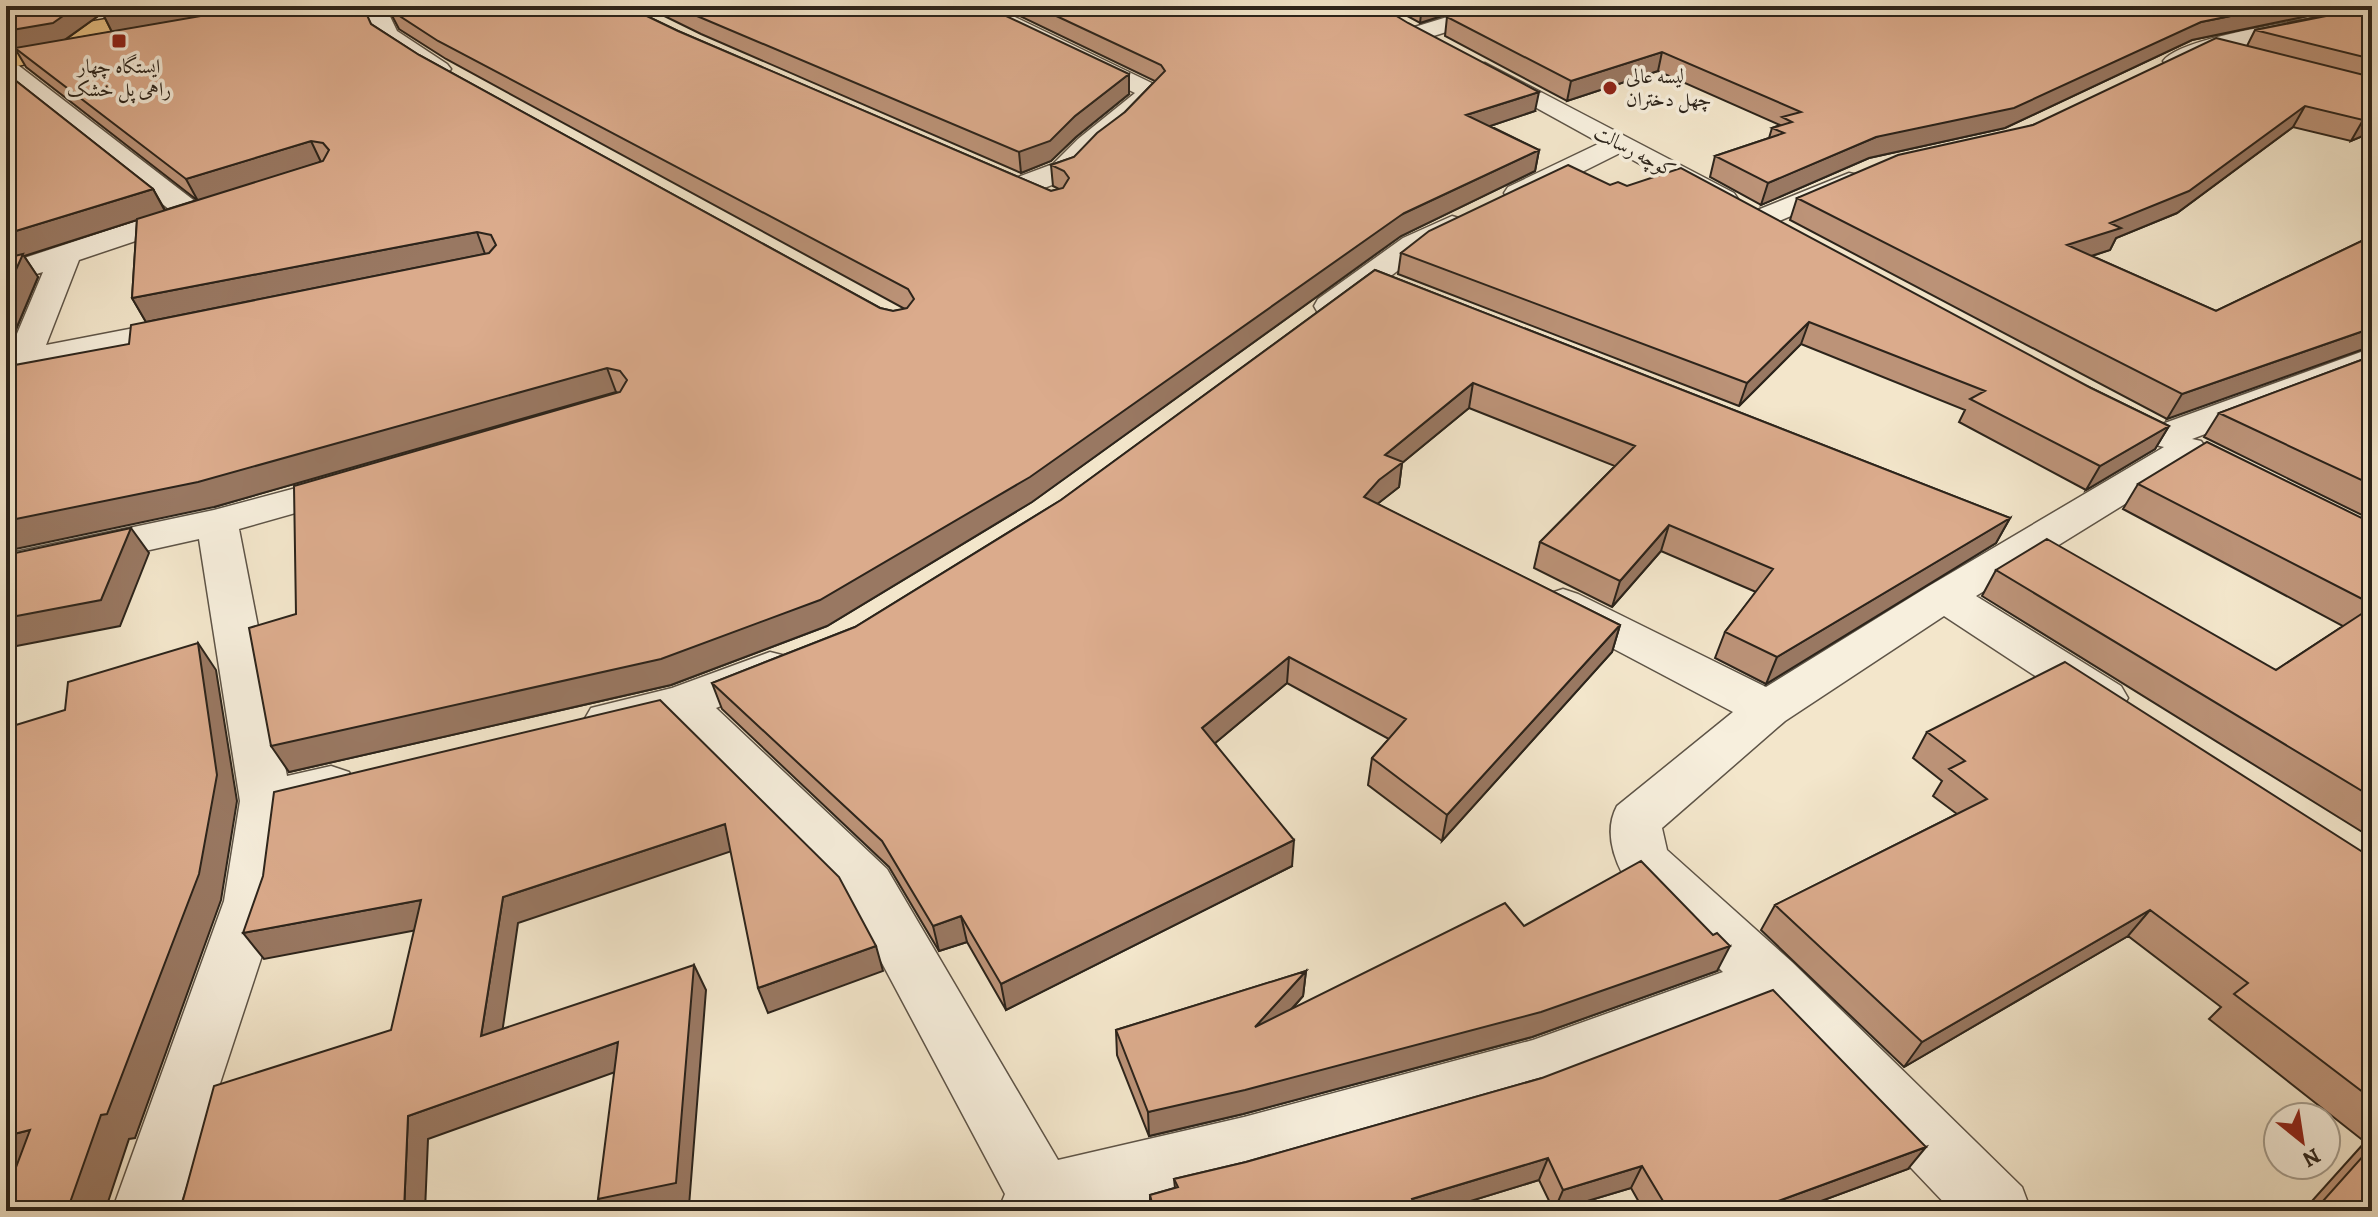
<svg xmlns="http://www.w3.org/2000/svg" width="2378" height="1217" font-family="Alegreya,Amiri,serif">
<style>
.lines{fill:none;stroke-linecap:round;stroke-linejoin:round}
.minor-casing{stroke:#5e5447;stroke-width:3}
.major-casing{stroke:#2c241b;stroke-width:3}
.minor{fill:#f7efdd;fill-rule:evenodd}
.major{fill:#eac386;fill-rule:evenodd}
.wall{fill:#bc9378;stroke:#2c241b;stroke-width:2}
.shaded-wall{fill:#997862;stroke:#2c241b;stroke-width:2}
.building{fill:#dbab8c;stroke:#2c241b;stroke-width:2}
.poi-dot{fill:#8f2418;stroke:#f7efdd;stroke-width:3}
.labels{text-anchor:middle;stroke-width:7;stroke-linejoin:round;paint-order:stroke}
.far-poi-label{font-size:20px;fill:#2c241b;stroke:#f7efdd}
.far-street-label{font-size:20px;fill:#2c241b;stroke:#f7efdd}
</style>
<rect width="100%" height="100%" fill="#f3e6cb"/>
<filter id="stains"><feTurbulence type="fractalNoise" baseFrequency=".0025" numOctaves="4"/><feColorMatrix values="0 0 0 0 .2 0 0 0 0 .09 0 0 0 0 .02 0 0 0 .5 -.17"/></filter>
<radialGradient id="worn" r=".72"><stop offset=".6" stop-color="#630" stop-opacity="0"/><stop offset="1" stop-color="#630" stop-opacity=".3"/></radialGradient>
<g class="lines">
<!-- minor casing -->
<g class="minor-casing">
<path id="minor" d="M 363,6 L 385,6 L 397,31 L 447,64 L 451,69 L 447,74 L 431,74 L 380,40 Z
M 964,6 L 992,6 L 1160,87 L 1163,92 C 1146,116 1119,131 1097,150 C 1088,158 1081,171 1070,177 C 1054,185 1028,196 1010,192 L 1006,186 L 1010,180 L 1053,164 L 1078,139 L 1135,93 L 967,11 Z
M 1483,6 L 1516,6 L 1513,11 L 1424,39 L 1408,39 L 1405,34 L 1408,29 Z
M 2335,6 L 2357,6 L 2345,25 L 2208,53 L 2175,68 L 2167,66 L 2163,61 C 2180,37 2297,22 2329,15 Z
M 6,60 L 14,62 L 209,212 L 204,218 L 79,260 L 46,345 L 186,318 L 198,321 L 203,328 L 198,335 L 38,368 L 19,411 L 6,414 L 6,360 L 43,272 L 6,283 L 6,264 L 170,210 L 6,79 Z
M 1485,63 L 1734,193 L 1738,199 L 1734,205 L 1724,208 L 1714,205 L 1620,153 L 1528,199 L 1518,201 L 1508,199 L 1504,193 L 1508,187 L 1600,143 L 1477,75 L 1473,70 L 1477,65 Z
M 1849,173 L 1859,175 L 1863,181 L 1859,187 L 1770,225 L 1760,228 L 1750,225 L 1745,219 L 1750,213 Z
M 1452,216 L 1462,219 L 1467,225 L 1462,231 L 1425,250 L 1342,313 L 1330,316 L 1318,313 L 1314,306 L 1318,299 L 1403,238 Z
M 2372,348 L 2372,370 L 2192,439 L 2201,441 L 2207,449 L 2201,457 L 1976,596 L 2121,686 L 2128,698 L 2121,710 L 2104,715 L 2087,710 L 1944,616 L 1785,721 L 1662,828 L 1667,850 L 1792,962 L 2022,1187 L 2031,1211 L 1952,1211 L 1761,1010 L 1533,1098 L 1244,1181 L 1120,1211 L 998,1211 L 1005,1194 L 849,901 L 671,722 L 608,738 L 591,732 L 584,720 L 591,708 L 672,688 L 770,652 L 786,656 L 793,668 L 786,680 L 716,708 L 887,869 L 1058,1160 L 1244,1117 L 1533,1040 L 1723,972 L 1623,875 C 1612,854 1605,828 1617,806 L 1733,712 L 1548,614 L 1541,604 L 1548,594 L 1563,589 L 1578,594 L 1766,687 L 1929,586 L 2164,447 L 2151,444 L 2145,436 L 2151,428 Z
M 352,473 L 366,477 L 372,485 L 366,493 L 239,529 L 287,776 L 331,766 L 349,772 L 356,786 L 349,800 L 290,815 L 280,901 L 178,1211 L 112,1211 L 224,901 L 240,801 L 199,539 L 6,582 L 6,554 L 214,510 Z"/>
</g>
<!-- major casing -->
<g class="major-casing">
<path id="major" d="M 183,6 L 231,6 L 220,12 L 41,44 L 30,37 L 41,30 Z
M 78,41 L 86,43 L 89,48 L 86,53 L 6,68 L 6,54 Z"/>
</g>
<!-- minor -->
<use href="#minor" class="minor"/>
<!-- major -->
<use href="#major" class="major"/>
</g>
<!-- wall -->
<path class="wall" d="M 6,6 L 112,6 L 65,40 L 112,32 L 103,14 L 371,24 L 419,55 L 880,308 L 893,311 L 905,309 L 446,59 L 399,29 L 387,6 L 626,6 L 678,31 L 1051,191 L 1059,189 L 1053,186 L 1051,165 L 1074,157 L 1125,112 L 1155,81 L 999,6 L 1380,6 L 1535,111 L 1490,126 L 1539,150 L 1535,171 L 1401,236 L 1032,502 L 827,626 L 671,685 L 289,772 L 296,614 L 619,393 L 616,392 L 214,507 L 129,344 L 146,322 L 132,298 L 137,220 L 24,256 L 38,277 L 6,353 L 6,73 L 153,189 L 165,210 L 197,200 L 26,67 L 16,50 L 6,52 Z
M 644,6 L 985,6 L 1129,94 L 1076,137 L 1051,161 L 1021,173 L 701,34 Z
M 1389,6 L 1473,6 L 1420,23 Z
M 2372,6 L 2372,132 L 2351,141 L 2293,127 L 2177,213 L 2116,238 L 2110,250 L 2092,256 L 2216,311 L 2372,236 L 2167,419 L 1790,220 L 1797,198 L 2033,125 L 2247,46 L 2255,30 Z
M 2327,12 L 2192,40 L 2005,128 L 1869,158 L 1761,205 L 1710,177 L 1715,156 L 1769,138 L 1772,128 L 1780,125 L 1658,71 L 1567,101 L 1445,36 L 1447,17 Z
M 1610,185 L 2091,388 L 2169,426 L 2155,449 L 2086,490 L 1959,422 L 1965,410 L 1801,344 L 1739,406 L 1398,274 L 1401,253 Z
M 1375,270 L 2010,518 L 1996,543 L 1766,684 L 1715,658 L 1725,632 L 1756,592 L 1661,551 L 1612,607 L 1534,568 L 1540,542 L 1615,466 L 1469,408 L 1402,463 L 1399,487 L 1377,504 L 1620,625 L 1612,652 L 1442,841 L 1368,785 L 1372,758 L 1389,739 L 1287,683 L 1215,743 L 1292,866 L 1006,1010 L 967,942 L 939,951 L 889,867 L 722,709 L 712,683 L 855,627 L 1061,500 Z
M 2372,356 L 2372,520 L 2204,437 L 2219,413 Z
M 2138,484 L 2372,523 L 2372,838 L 1982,596 L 1996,570 L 2276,670 L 2343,626 L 2123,509 Z
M 1927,732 L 2372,858 L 2372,1211 L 2303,1211 L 2365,1142 L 2209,1019 L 2221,1007 L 2128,936 L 1904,1067 L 1761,930 L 1775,905 L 1957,814 L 1933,796 L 1942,781 L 1913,758 Z
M 1524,926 L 1717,971 L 1532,1037 L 1243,1114 L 1149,1136 L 1117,1055 L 1116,1030 L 1306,971 L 1303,996 L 1292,1009 Z
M 1542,1078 L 1908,1169 L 1794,1211 L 1644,1211 L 1631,1188 L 1554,1211 L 1539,1180 L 1438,1211 L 1150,1211 L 1150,1195 L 1175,1188 L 1174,1179 L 1246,1162 Z"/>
<!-- shaded-wall -->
<path class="shaded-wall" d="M 77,6 L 112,6 L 63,41 L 6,52 L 6,31 Z
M 151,6 L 264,6 L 112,32 L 103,14 Z
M 1422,6 L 1473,6 L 1420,23 Z
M 2280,6 L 2332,6 L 2327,12 L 2192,40 L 2005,128 L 1869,158 L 1761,205 L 1768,183 L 1876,137 L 2201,22 Z
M 1662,52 L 1658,71 L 1567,101 L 1571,81 Z
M 1129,74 L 1129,94 L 1076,137 L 1051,161 L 1021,173 L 1019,152 L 1075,116 Z
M 1539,92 L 1535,111 L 1463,135 L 1466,115 Z
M 2305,106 L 2293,127 L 2177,213 L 2116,238 L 2110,250 L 2056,267 L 2067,245 L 2110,223 Z
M 2372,117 L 2372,132 L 2351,141 L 2363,120 Z
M 311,141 L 321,162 L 198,201 L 186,179 Z
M 1539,150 L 1535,171 L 1401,236 L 1032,502 L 827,626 L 671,685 L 289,772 L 271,746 Z
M 153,189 L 165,211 L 24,256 L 38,277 L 6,353 L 6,234 Z
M 477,232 L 485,254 L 146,322 L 132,298 Z
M 1809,322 L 1801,344 L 1739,406 L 1747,383 Z
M 2372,328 L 2372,346 L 2167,419 L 2182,394 Z
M 607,368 L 616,392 L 214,507 L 6,551 L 6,521 Z
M 1473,383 L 1469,408 L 1402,463 L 1399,487 L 1376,505 L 1364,497 L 1385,455 Z
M 2169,426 L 2155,449 L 2086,490 L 2100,466 Z
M 2010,518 L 1996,543 L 1766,684 L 1777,657 Z
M 1669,525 L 1661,551 L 1612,607 L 1620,581 Z
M 131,528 L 149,553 L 120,626 L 6,648 L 6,618 Z
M 1620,625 L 1612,652 L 1442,841 L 1447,815 Z
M 198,643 L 216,670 L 237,801 L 221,900 L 135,1138 L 129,1139 L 105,1211 L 67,1211 Z
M 1289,657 L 1287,683 L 1202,754 L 1202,728 Z
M 725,824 L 735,850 L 518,923 L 498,1061 L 481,1036 L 503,897 Z
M 1294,840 L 1292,866 L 1006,1010 L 1001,984 Z
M 421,900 L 438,926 L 264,959 L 243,933 Z
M 2150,910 L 2128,936 L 1904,1067 L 1922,1042 Z
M 961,916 L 967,942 L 939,951 L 933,926 Z
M 876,946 L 883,971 L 768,1013 L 758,988 Z
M 1730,946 L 1717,971 L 1532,1037 L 1243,1114 L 1149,1136 L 1148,1112 Z
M 694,965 L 706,990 L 689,1206 L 663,1211 L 607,1211 L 598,1199 Z
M 1306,971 L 1303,996 L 1253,1052 L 1255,1027 Z
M 618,1042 L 632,1066 L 428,1139 L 425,1211 L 404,1211 L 408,1116 Z
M 30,1130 L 60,1154 L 6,1166 L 6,1136 Z
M 1926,1147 L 1908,1169 L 1794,1211 L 1751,1211 Z
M 1548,1158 L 1539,1180 L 1438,1211 L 1409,1211 L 1412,1199 Z
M 1642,1166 L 1631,1188 L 1554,1211 L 1563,1190 Z
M 1340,1204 L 1339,1211 L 1318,1211 Z"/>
<!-- building -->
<path class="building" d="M 6,6 L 77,6 L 53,23 L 6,31 Z
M 113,6 L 151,6 L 103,14 Z
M 259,6 L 363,6 L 371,24 L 419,55 L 880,308 L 893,311 L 907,308 L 914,299 L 908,289 L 438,41 L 392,11 L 390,6 L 626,6 L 678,31 L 1051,191 L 1063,188 L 1069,178 L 1064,171 L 1051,165 L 1074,157 L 1097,133 L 1125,112 L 1165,71 L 1161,65 L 1035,6 L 1380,6 L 1408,23 L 1539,92 L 1466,115 L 1539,150 L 1404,213 L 1030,477 L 820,600 L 661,659 L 271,746 L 249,628 L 296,614 L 294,486 L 620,392 L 627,380 L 620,371 L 607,368 L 198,482 L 6,521 L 6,382 L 15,365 L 129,344 L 131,325 L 489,253 L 496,245 L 491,235 L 477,232 L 132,298 L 137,219 L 323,161 L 329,150 L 323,143 L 311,141 L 186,179 L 15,48 Z
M 676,6 L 985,6 L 1129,74 L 1075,116 L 1050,141 L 1019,152 L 697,16 Z
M 1484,6 L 2280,6 L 2201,22 L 2014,108 L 1876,137 L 1768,183 L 1715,156 L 1784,133 L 1772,128 L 1792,122 L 1782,117 L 1801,112 L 1662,52 L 1571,81 L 1447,17 Z
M 2359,6 L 2372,6 L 2372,59 L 2255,30 L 2356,10 Z
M 2216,38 L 2372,77 L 2372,117 L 2363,120 L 2305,106 L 2189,191 L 2110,223 L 2121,228 L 2067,245 L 2216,311 L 2372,236 L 2372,328 L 2182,394 L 1797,198 L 1898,155 L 2033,125 Z
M 6,73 L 153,189 L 6,234 Z
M 1568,165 L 1610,185 L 1618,182 L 1627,186 L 1681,168 L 2091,388 L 2169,426 L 2100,466 L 1970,399 L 1985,391 L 1809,322 L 1747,383 L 1401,253 L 1429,231 Z
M 23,254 L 6,292 L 6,258 Z
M 1375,270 L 2010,518 L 1777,657 L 1725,632 L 1773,569 L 1669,525 L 1620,581 L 1540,542 L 1635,446 L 1473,383 L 1385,455 L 1403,462 L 1379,480 L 1364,497 L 1620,625 L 1447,815 L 1372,758 L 1406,719 L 1289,657 L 1202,728 L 1294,840 L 1001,984 L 961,916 L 933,926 L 882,841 L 712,683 L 855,627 L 1061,500 Z
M 2372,356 L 2372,485 L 2219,413 Z
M 2207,442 L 2372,523 L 2372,604 L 2138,484 Z
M 131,528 L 101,600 L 6,618 L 6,555 Z
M 2047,539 L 2276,670 L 2372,607 L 2372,797 L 1996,570 Z
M 198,643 L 217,775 L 199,874 L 107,1114 L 101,1115 L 67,1211 L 6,1211 L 6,1194 L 30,1130 L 6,1136 L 6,728 L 65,710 L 68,682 Z
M 2065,662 L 2372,858 L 2372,1099 L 2234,994 L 2248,983 L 2150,910 L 1922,1042 L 1775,905 L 1987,799 L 1949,769 L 1965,761 L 1927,732 Z
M 660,700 L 839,877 L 876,946 L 758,988 L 725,824 L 503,897 L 481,1036 L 694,965 L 676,1183 L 598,1199 L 618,1042 L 408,1116 L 404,1211 L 180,1211 L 214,1086 L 391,1030 L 421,900 L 243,933 L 263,876 L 274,792 Z
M 1641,861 L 1713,935 L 1717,933 L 1730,946 L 1541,1012 L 1245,1090 L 1148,1112 L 1116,1030 L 1306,971 L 1255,1027 L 1505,903 L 1524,926 Z
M 1773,990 L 1926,1147 L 1751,1211 L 1669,1211 L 1642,1166 L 1563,1190 L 1548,1158 L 1412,1199 L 1417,1211 L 1343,1211 L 1340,1204 L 1318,1211 L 1154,1211 L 1150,1195 L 1178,1187 L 1174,1179 L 1246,1162 L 1542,1078 Z
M 2372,1146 L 2372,1211 L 2314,1211 Z"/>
<!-- markers -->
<g class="poi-dot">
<rect x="111" y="33" width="16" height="16" rx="4"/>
<circle cx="1610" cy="88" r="8"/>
</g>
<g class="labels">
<!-- far-poi labels -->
<g class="far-poi-label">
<text x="119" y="73">ایستگاه چهار<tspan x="119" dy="23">راهی پل خشک</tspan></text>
<text x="1626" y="83" text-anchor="start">لیسه عالی<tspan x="1626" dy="23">چهل دختران</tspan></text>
</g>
<!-- far-street labels -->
<g class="far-street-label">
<text transform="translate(1635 151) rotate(28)" y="7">کوچه رسالت</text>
</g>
</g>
<!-- margin -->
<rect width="2378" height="1217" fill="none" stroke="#f3e6cb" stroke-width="32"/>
<rect x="8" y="8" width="2362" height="1201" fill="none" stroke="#2c241b" stroke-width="4"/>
<rect x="16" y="16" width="2346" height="1185" fill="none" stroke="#2c241b" stroke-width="2"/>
<!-- north arrow -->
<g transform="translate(2302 1141) rotate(150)"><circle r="38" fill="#f7efdd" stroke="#a69e8f" stroke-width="2"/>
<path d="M0-6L14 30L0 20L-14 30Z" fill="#8f2418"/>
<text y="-12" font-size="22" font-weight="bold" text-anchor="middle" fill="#2c241b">N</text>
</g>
<rect width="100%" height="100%" filter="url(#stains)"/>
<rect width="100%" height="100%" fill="url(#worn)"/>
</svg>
